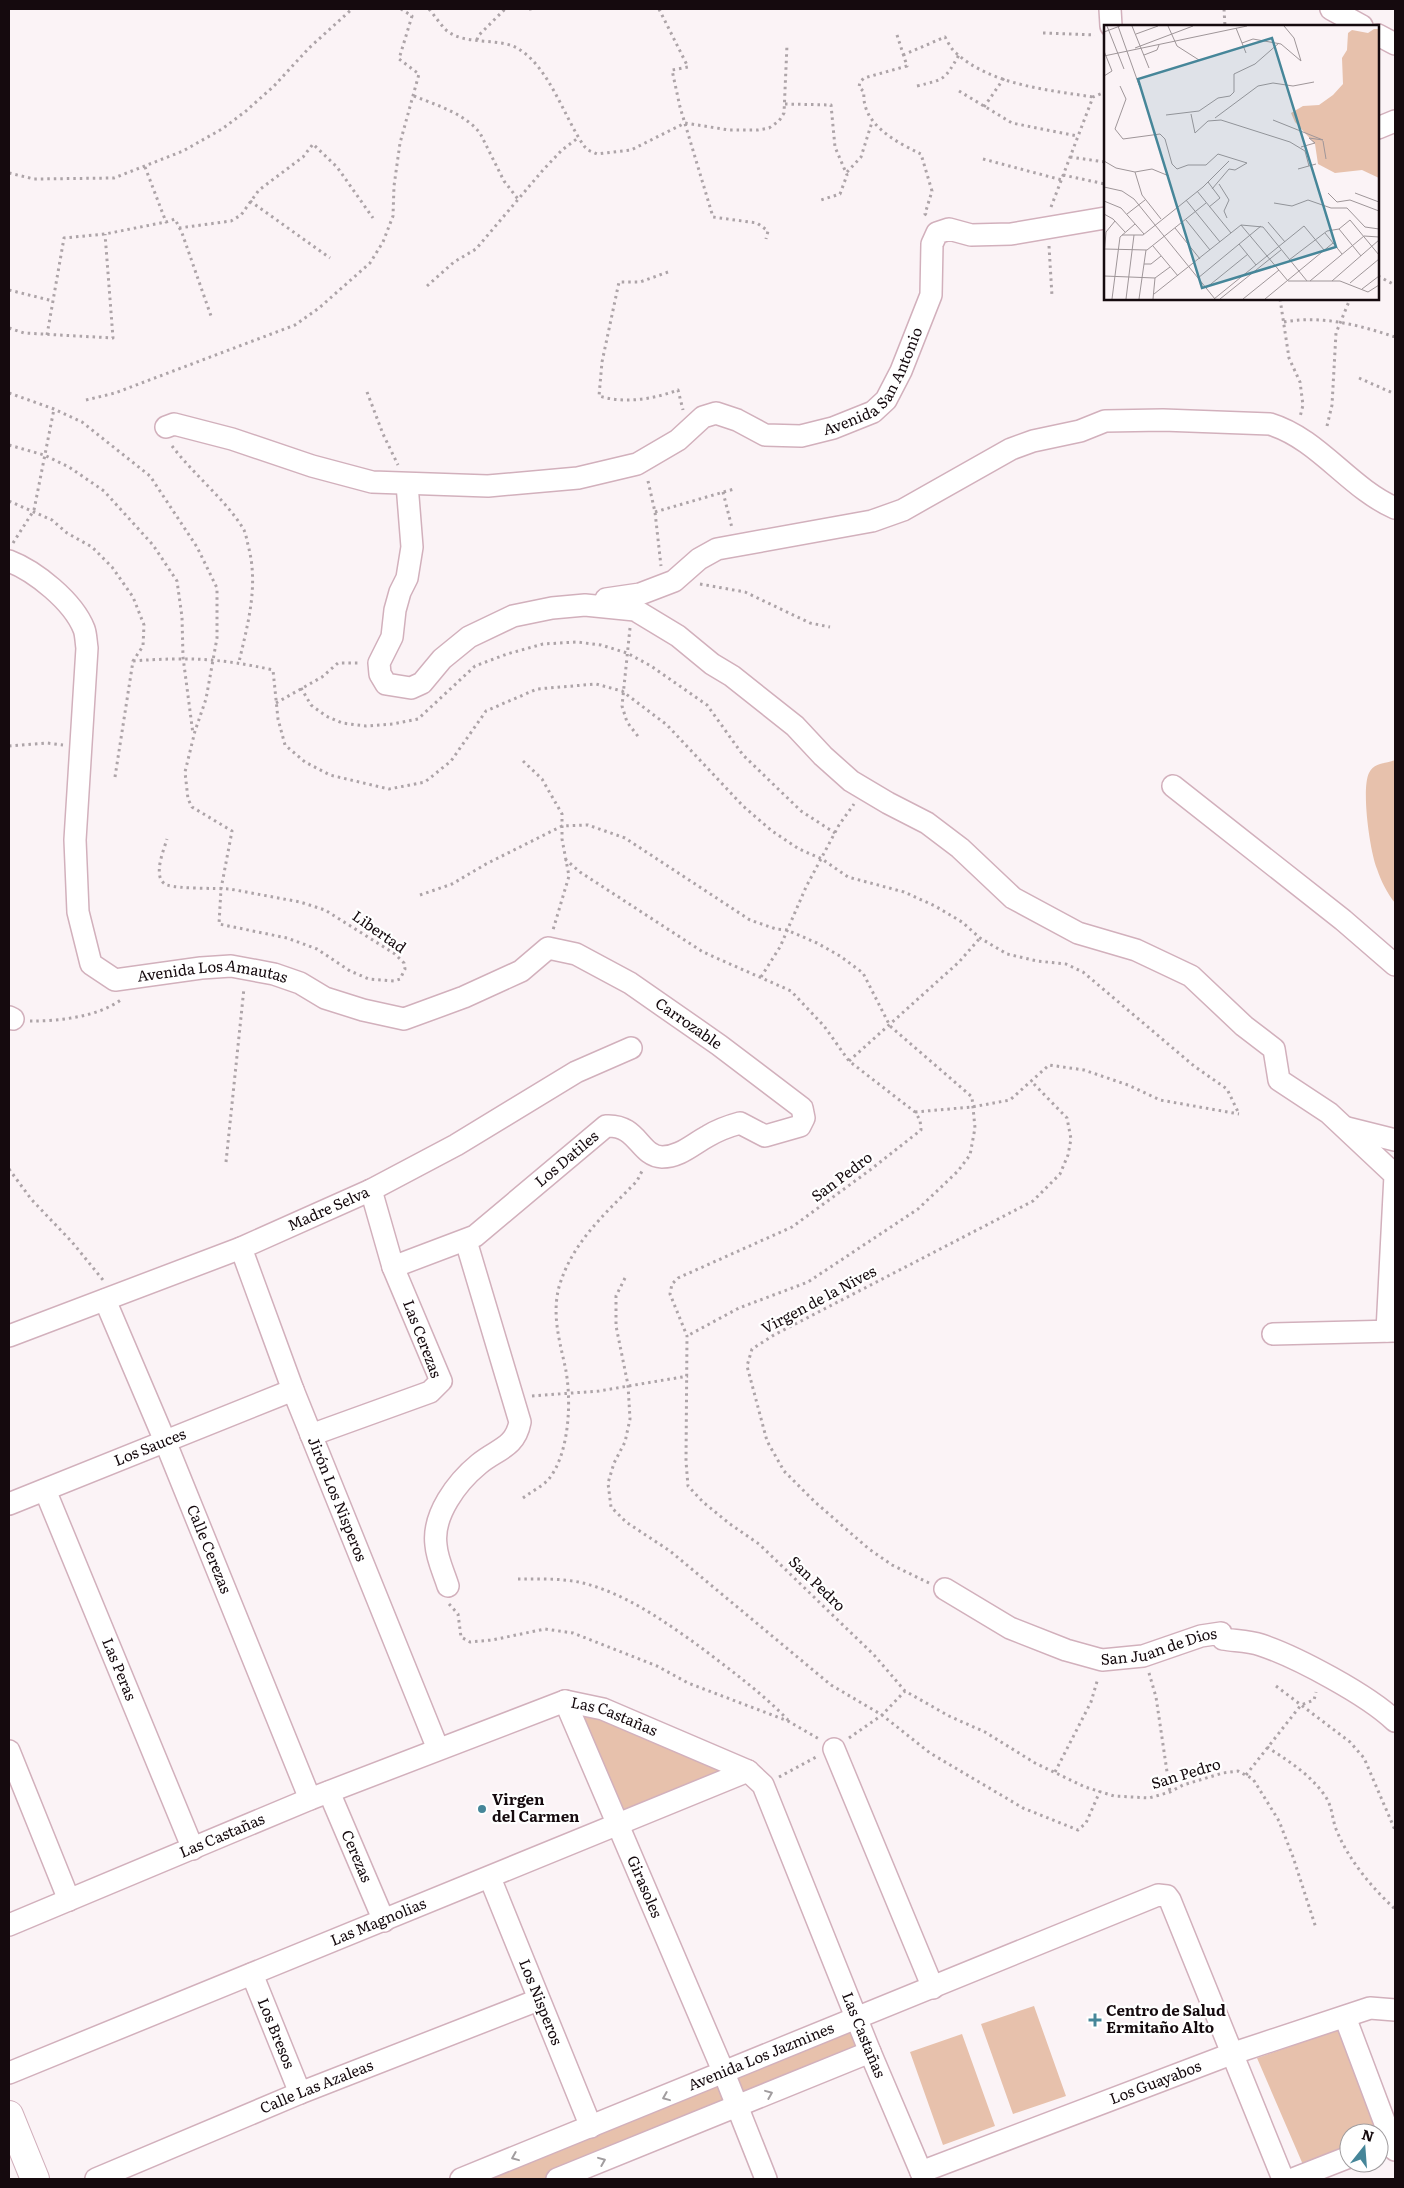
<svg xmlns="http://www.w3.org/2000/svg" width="1404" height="2188" font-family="Literata,serif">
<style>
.green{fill:#e7c1ac}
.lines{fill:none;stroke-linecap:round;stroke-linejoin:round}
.street-casing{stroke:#d2b0bc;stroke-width:24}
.secondary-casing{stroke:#d2b0bc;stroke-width:30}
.path{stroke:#ada4a8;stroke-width:3;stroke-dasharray:2.5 4;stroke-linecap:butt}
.street{stroke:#fff;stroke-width:21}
.secondary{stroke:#fff;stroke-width:28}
.oneway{stroke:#a19d9f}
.poi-dot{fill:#468699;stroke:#fff;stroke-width:2}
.labels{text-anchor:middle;stroke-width:4.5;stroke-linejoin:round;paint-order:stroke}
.street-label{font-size:15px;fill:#150a0e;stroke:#fff}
.poi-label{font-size:15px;font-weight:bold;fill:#150a0e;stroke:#fff;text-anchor:start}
.inset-road{fill:none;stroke:#9f9699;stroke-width:1}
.view{fill:#468699;fill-opacity:0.15;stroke:#468699;stroke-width:2.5}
.inset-edge{fill:none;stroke:#150a0e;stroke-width:2.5}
</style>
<rect width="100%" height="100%" fill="#fbf3f6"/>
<!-- green -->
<path class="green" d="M 1395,760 L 1395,903 C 1387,893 1381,881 1377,869 C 1370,852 1361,789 1369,773 C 1374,762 1386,764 1395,760 Z
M 575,1709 L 731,1772 L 622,1818 Z
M 1034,2006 L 1066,2096 L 1013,2114 L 981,2024 Z
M 857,2019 L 870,2052 L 557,2179 L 461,2179 Z
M 1341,2029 L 1379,2133 L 1349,2133 L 1349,2149 L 1304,2167 L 1257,2058 Z
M 962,2034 L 995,2126 L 943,2145 L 910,2052 Z"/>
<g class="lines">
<!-- street casing -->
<g class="street-casing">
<g id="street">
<path d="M 1110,9 L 1111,26"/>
<path d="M 1331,9 L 1362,26"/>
<path d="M 1378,35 L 1395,44"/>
<path d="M 1378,128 L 1395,121"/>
<path id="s1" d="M 166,427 L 174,424 L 232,439 L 312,466 L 372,482 L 488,486 L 578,478 L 637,464 L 678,440 L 703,417 L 716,413 L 737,420 L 765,435 L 801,436 L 833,428 L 873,412 L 886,400 L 901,371 L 931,295 L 932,244 L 937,233 L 949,229 L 971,235 L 1011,234 L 1105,218"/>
<path d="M 407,484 L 412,547 L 407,578 L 400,592 L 395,610 L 392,637 L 379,663 L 380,674 L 386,684 L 411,688 L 422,683 L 442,659 L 469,637 L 513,616 L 552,608 L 585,605 L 635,610 L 678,636 L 712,664 L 732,676 L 795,726 L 823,756 L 851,781 L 888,803 L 927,823 L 960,848 L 1013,898 L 1078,933 L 1136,950 L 1191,976 L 1244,1026 L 1274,1049 L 1279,1080 L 1329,1113 L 1395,1175 L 1387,1331"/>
<path id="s2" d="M 9,561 C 35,571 73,601 84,629 C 86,634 86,642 87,648 L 75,840 L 78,912 L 91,964 L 115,980 L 201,968 L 231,966 L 274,974 L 300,983 L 325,998 L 363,1010 L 404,1019 L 464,997 L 521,971 L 548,948 L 576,954 L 630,983 L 719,1045 L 802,1108 L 804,1118 L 800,1126 L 765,1136 L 740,1123 C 729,1126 718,1130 708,1136 C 693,1144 680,1157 662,1157 C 639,1156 638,1124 606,1126 L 475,1236 L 393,1267"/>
<path d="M 606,599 L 640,594 L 674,581 L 699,559 L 717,549 L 872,521 L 903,510 L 1011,449 L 1033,441 L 1080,431 L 1105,421 L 1163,420 L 1270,424 C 1319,439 1349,488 1395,508"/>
<path d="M 1173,786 L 1343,920 L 1395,965"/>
<path d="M 9,1017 L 13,1019"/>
<path d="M 1347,1128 L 1395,1140"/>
<path id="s3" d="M 241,1248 L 293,1390 L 438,1749"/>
<path id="s4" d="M 105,1300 L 165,1441 L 310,1799"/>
<path d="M 1273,1334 L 1395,1331"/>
<path id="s5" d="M 9,1336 L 241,1248 L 371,1190 L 456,1145 L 576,1072 L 631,1048"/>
<path d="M 311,1435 L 430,1392 L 441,1381 L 393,1267 L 371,1190"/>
<path id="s6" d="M 45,1490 L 193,1849"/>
<path id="s7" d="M 9,1504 L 293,1390"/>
<path d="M 448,1586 C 444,1573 437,1559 436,1545 C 432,1515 457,1482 479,1464 C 497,1449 515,1448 520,1422 L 466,1241"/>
<path id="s8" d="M 945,1589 L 1010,1628 L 1066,1650 L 1102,1660 L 1143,1656 L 1201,1636 L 1221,1633 L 1223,1639 C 1236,1641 1249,1641 1261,1645 C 1297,1657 1368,1695 1395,1721"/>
<path id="s9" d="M 565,1701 L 724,2073 L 766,2179"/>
<path d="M 834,1749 L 933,1988"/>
<path d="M 9,1751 L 69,1900"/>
<path id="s10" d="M 329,1792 L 384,1921"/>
<path id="s11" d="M 490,1878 L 591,2127"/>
<path id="s12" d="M 9,1925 L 310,1799 L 565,1701 L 603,1709 L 748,1771 L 763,1785 L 870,2052 L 924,2179"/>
<path id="s13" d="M 252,1974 L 300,2093"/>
<path d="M 1345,2017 L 1395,2150"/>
<path id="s14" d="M 9,2073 L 748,1771"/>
<path id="s15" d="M 921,2172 L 1231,2054 L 1370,2008 L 1395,2010"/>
<path id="s16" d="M 96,2179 L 300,2093 L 538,2000"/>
<path id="s17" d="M 461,2179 L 1158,1895 L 1167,1896 L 1170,1900 L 1283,2179"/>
<path d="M 557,2179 L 870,2052"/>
<path d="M 1293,2179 L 1349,2157"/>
</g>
</g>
<!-- secondary casing -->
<g class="secondary-casing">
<path id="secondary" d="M 9,2115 L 35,2179"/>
</g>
<!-- path -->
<path class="path" d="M 429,9 C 435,16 440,24 446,30 C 465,46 496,37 517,48 C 549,66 564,117 584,146 L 588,150 L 597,154 L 631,150 L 685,123 L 729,130 L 758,130 L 769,128 L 779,121 L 784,113 L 787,45
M 529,9 L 532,9
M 659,9 L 688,67 L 672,70 L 680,107 L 713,217 L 757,223 L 768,231 L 766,239
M 1224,9 L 1225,26
M 1043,33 L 1095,35
M 897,35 L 907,66 L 864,78 L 860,82 L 859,87 L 864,92 C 861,124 896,142 921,154 L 932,191 L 925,214 L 928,216
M 477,40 L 478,36 L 505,9
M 903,55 L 945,37 C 948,42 951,49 956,53 C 991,85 1048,90 1093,97
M 917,86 C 946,79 944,80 959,55
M 959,91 L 1012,123 L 1077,136
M 414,96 C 436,105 464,113 480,133 L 504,181 L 518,199
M 785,104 L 831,105 L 835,147 L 847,175 L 840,194 L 821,200
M 984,107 L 1004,78
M 1070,157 L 1105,162
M 983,159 L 1062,180
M 145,167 L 166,222 L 175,219 L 182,233 L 211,316
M 847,172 L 861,157 L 872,122
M 9,173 L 34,179 L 114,178 L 183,151 L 222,129 L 246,111 L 274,86 L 309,48 L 352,9
M 1063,175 L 1105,184
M 250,201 L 330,258
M 1051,207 L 1093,97 L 1105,92
M 179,228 L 231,221 L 241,215 L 259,190 L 303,157 L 313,144 L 337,167 L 373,218
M 1049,246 L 1052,296
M 668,272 L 640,282 L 619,282 L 602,362 L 599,396 C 625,404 654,399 678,390 L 683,410
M 1378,276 L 1395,285
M 427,286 L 454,262 L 476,249 L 543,170 L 562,150 L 578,138
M 9,290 L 53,301
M 1280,299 L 1289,358 L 1300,382 L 1303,405 L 1300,417
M 1284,322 C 1322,315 1359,325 1395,337
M 9,328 L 24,333 L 113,338 L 105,234
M 47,335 L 64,238 L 105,234 L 166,222
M 1359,378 L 1395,394
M 367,392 L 383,434 L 398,465
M 9,393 L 54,409 L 82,422 L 150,476 L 197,547 L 217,588 L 217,638 L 206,699 L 195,731 L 185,772 L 188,799 L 192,807 L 232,831 L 221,889 L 219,924 L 287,938 L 317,949 L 350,971 L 369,979 L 394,981 L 400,979 L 405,969 L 404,963 L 395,954 L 325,910 L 300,902 L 230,889 C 215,888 180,889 167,885 C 164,884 161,881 160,877 C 157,866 164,849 167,839
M 86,400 L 115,393 L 295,325 L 319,308 L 370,263 L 383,242 L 393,216 L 394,186 L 400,143 L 419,74 L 399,59 L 412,16 L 401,9
M 1327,426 L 1332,405 L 1336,333 L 1350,299
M 9,445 L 44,455 L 69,467 L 104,491 L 153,545 L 177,581 L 182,617 L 183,657 L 193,734
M 172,446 C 193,474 227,501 244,530 C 246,535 247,540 248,545 C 259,585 248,623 239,662
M 648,481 L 655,512 L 661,566
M 723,492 L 732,528
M 9,501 L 52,520 L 67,533 L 92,547 L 112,567 L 133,597 L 144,625 L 143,646 L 133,661 L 115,777
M 655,512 L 734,489
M 13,543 L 34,510 L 54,409
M 700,584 L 745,592 L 810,623 L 830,627
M 630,628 L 622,706 L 627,722 L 640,739
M 133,661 C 186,657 220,658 273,670 L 278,719 L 285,745 L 305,762 L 330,775 L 389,789 L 425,782 L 451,761 L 486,711 L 537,689 L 596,684 L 622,691 L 667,725 L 743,806 L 772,831 L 799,849 L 822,859 L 848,877 L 904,892 L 935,906 L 962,922 L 980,938 L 1007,954 L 1037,961 L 1066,964 L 1083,972 L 1194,1066 L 1227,1089 L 1239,1114
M 301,688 L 311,705 L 326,716 L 342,723 L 366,726 L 393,724 L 418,719 L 475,666 L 507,654 L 543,644 L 577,642 L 601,645 L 627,653 L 651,666 L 707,705 L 743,755 L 801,811 L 835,833
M 276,703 L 322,677 L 338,663 L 361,663
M 9,746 L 47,743 L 63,745
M 523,761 L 542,779 L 562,814 L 562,839 L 569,876 L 553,930
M 565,859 L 580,872 L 703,952 L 791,991 L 824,1026 L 849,1061 L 915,1112 L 920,1120 L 921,1130 L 870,1170 L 792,1227 L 678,1278 L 672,1284 L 670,1294 L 687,1336 L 686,1461 L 688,1486 L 703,1502 L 730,1524 L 759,1544 L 874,1655 L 905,1691 L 949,1716 L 985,1732 L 1035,1763 L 1085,1787 L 1114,1796 L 1149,1798 L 1170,1792 L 1183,1785 L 1223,1773 L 1238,1771 L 1253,1779 L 1279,1821 L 1293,1857 L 1316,1928
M 420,895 L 452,884 L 486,864 L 562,826 L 588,825 L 625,838 L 750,920 L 776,929 L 787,930 L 817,943 L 840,956 L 863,973 L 890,1026 L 972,1097 L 975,1128 L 970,1155 L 958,1171 L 918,1209 L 808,1282 L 739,1308 L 687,1336
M 761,977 L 780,947 L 806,887 L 839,825 L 854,804
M 30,1021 C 60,1021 98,1017 122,999
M 849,1061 L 959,962 L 980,938
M 915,1112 L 972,1107 L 1010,1100 L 1049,1065 L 1084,1070 L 1128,1085 L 1160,1100 L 1239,1114
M 226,1162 L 244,988
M 9,1169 L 31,1199 L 72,1242 L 103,1280
M 625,1278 L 616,1296 L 616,1326 L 628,1385 L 630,1419 L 625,1442 L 614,1463 L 608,1483 L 611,1507 L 626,1522 L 670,1551 L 831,1685 L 882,1715 L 930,1753 L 1023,1808 L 1078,1830 L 1086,1823 L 1100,1791
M 532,1396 L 599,1391 L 688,1376
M 523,1498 C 531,1492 541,1487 548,1480 C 570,1454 572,1398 565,1366 C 559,1339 552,1314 559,1287 C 572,1242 606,1213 637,1181 L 643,1169
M 518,1579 C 539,1579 562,1578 583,1583 C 627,1594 667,1623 703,1649 C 733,1672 762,1693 788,1720
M 929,1583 L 892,1565 L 869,1549 L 815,1502 L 784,1471 L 767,1441 L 747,1366 L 752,1349 L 774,1335 L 1033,1201 L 1060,1174 L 1068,1155 L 1071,1139 L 1067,1118 L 1031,1081
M 449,1604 L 458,1614 L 461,1637 L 470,1642 L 492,1640 L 545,1629 L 573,1633 L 657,1666 L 688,1683 L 788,1721 L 819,1739
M 1149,1673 L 1156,1697 L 1170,1792
M 1276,1686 L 1350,1742 L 1364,1758 L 1395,1830
M 849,1738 L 882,1715 L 905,1691
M 1267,1747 C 1287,1760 1308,1773 1323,1793 C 1333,1806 1331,1815 1336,1829 C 1348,1859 1371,1887 1395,1909
M 1055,1772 L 1091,1702 L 1098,1678
M 1246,1775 L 1301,1705 L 1314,1700 L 1316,1692
M 779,1777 L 818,1756"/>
<!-- street -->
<use href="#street" class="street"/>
<!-- secondary -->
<use href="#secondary" class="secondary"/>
</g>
<!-- one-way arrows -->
<defs><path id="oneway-chevron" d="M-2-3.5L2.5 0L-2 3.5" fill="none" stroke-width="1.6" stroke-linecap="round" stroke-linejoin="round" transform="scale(1.25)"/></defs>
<g class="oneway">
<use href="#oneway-chevron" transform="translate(769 2094) rotate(-22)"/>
<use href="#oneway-chevron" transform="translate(666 2097) rotate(158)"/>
<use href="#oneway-chevron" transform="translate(515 2157) rotate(158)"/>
<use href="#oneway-chevron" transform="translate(602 2161) rotate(-22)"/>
</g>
<!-- markers -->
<g class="poi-dot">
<circle cx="482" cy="1809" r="5"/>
<path d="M1092.5 2012.5h5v5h5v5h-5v5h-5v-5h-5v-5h5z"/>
</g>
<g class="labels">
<!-- street labels -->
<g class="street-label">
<text dy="5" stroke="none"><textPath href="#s1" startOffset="765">Avenida San Antonio</textPath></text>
<text transform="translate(379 932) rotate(35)" y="5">Libertad</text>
<text dy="5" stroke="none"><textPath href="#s2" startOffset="568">Avenida Los Amautas</textPath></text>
<text dy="5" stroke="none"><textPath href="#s2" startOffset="1092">Carrozable</textPath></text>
<text transform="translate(567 1159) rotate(-40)" y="5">Los Datiles</text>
<text transform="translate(842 1177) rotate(-37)" y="5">San Pedro</text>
<text dy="5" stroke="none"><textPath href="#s5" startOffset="344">Madre Selva</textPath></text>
<text transform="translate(819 1300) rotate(-28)" y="5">Virgen de la Nives</text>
<text transform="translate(422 1339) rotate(69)" y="5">Las Cerezas</text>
<text dy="5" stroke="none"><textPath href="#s7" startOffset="152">Los Sauces</textPath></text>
<text dy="5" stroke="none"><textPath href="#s3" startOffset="269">Jirón Los Nisperos</textPath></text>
<text dy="5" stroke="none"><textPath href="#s4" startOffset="270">Calle Cerezas</textPath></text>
<text transform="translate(817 1584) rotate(44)" y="5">San Pedro</text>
<text dy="5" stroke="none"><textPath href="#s8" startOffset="232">San Juan de Dios</textPath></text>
<text dy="5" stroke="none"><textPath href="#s6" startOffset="194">Las Peras</textPath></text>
<text dy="5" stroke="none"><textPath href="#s12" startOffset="651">Las Castañas</textPath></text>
<text transform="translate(1186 1774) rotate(-17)" y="5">San Pedro</text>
<text dy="5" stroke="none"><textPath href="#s12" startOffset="231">Las Castañas</textPath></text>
<text dy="5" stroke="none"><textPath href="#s10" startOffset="70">Cerezas</textPath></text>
<text dy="5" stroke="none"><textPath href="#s9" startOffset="202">Girasoles</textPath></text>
<text dy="5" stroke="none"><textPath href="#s14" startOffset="399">Las Magnolias</textPath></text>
<text dy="5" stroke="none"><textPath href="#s11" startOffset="134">Los Nisperos</textPath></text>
<text dy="5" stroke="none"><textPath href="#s13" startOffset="64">Los Bresos</textPath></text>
<text dy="5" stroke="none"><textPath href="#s12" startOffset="1086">Las Castañas</textPath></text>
<text dy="5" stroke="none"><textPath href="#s17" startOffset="324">Avenida Los Jazmines</textPath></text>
<text dy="5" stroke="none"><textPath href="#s15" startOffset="251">Los Guayabos</textPath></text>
<text dy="5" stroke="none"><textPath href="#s16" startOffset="239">Calle Las Azaleas</textPath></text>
</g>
<!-- poi labels -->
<g class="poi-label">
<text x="492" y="1805">Virgen<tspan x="492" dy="17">del Carmen</tspan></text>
<text x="1106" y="2016">Centro de Salud<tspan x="1106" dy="17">Ermitaño Alto</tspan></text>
</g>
</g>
<!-- overview -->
<g transform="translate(1104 25)">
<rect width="275" height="275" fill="#fbf3f6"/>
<path d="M 270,4 L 275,4 L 275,153 L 258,145 L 231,148 L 214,139 L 211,119 L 191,97 L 187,88 L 199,81 L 215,80 L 229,70 L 239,59 L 238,33 L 243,25 L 244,8 L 248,5 L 264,8 Z" fill="#e7c1ac"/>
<path class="inset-road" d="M 3,1 L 20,44M 14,1 L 35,60M 28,1 L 45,43M 64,1 L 73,21 L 95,35M 180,1 L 190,13 L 197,36M 132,3 L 142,28M 0,7 L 16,1M 32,9 L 54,1M 138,18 L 149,14 L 177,19 L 197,36M 31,23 L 89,1M 0,26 L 8,46 L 0,51M 40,30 L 53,25 L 55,20M 0,31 L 143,1M 16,61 L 22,74 L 11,104 L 19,114 L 56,109 L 61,114 L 68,139 L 73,144 L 84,140 L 102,140 L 114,129 L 143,138M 87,89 L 91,108M 62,90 L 95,86 L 114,73 L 126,71 L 130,67 L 130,49 L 151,39 L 175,18M 111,93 L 154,61 L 169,58 L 189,61 L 210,57M 169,95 L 219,115 L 205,113 L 211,118 L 197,122M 91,108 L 104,96 L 117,95 L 186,117 L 201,126 L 205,141M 219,116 L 222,134M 0,136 L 12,143 L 31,147 L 38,170 L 57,194M 194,144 L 212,139M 31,147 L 48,144 L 65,151M 104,157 L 116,173 L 105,182M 115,159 L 125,175 L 120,186 L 123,193M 0,162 L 18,166 L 30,174 L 111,274M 108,164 L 125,144 L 131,145 L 143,138M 93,166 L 127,208M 224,168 L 233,177 L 246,175 L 275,186M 251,168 L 275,177M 82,175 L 116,217M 0,176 L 17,183 L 40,209M 170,178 L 188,181 L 204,175 L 227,183 L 243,183 L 261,202 L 275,204M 0,189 L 9,194 L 21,207M 23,189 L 41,175M 82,195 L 106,225M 164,197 L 181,217M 137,200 L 184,256 L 236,256 L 264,267 L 275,260M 71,203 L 96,234M 235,204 L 257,231M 221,208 L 238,229M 18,210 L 39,210 L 99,162 L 125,136M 135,219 L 152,240M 49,221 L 74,251M 0,224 L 43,225 L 102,178M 0,231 L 2,207 L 11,196M 185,235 L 223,206 L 235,204 L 246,195 L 275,230M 40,239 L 47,239 L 57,231M 0,251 L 51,253 L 66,242M 94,253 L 157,201M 206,256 L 260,211 L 275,212M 228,256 L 275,215M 246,258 L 275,234M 102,263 L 144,229M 258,264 L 275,251M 50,269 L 137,200 L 159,202 L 203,256M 8,274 L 16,212 L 31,199M 22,274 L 30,210M 35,274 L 42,225M 49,274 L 51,253M 110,274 L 200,201 L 220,225M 116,274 L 177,225M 139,274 L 175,245M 161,274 L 229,218"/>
<path class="view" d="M 168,13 L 232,222 L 98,263 L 34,54 Z"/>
<rect width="275" height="275" class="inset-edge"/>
</g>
<!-- border -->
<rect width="1404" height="2188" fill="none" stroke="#150a0e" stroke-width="20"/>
<!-- north arrow -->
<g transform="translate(1364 2148) rotate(17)"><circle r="24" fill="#ffffff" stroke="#a19d9f"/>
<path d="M0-4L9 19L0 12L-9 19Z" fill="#468699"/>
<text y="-8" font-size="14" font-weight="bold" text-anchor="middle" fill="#150a0e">N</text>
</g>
</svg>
